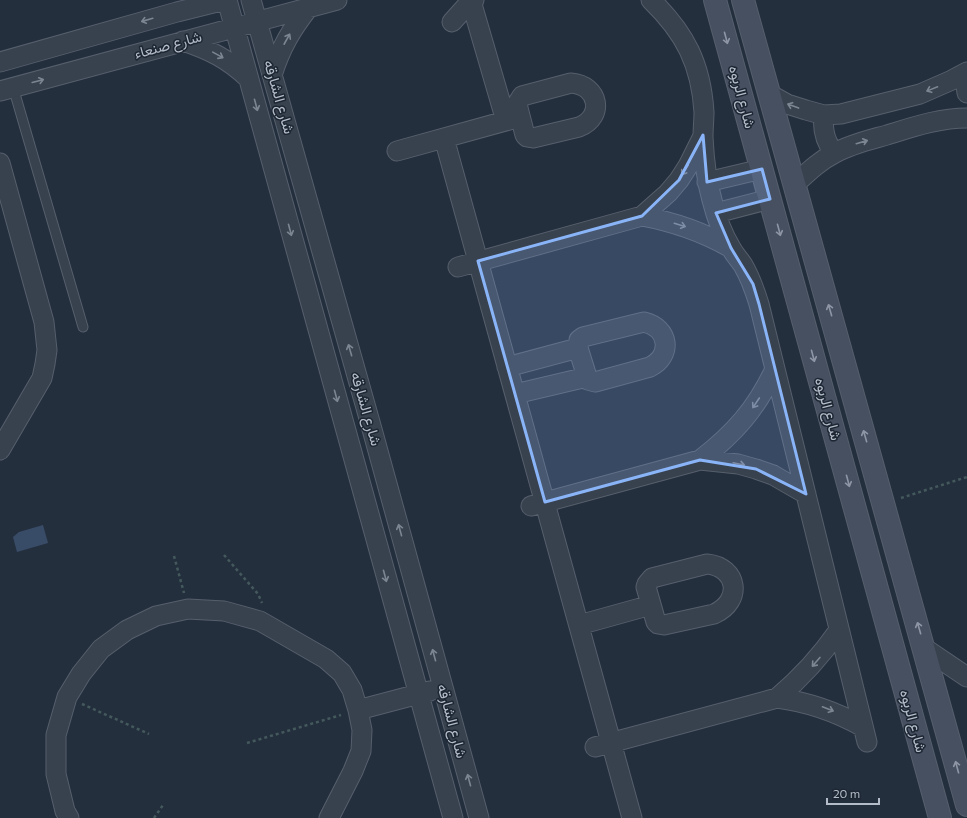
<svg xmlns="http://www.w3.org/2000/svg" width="967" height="818" font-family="Commissioner,Vazirmatn,sans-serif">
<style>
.water{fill:#394c67}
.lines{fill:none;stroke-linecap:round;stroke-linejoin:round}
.lane-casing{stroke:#565f6c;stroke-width:11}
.street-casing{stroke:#565f6c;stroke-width:21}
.secondary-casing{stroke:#565f6c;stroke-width:24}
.path{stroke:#44595c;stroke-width:2.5;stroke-dasharray:3 3;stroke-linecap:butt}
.lane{stroke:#38414e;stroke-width:9}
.street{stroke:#38414e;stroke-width:19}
.secondary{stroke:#465061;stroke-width:22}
.oneway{stroke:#7c8592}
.oneway2{stroke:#8e96a5}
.marked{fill:#8ab4f8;fill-opacity:0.2;stroke:#8ab4f8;stroke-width:3;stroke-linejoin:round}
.labels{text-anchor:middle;stroke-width:3;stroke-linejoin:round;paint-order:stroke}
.street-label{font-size:15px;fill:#b4bcc9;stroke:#1d2633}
</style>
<rect width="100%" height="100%" fill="#242f3e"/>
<!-- water -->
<path class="water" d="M 43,525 L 48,543 L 17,552 L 13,537 L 19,532 Z"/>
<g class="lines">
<!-- lane casing -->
<g class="lane-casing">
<path id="lane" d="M 13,87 L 83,327"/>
</g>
<!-- street casing -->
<g class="street-casing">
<path id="street" d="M 227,0 L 453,818
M 251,0 L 370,422 L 479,818
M 651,0 C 685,33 701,64 704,112 C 704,120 703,128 703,137 C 704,158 706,179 712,200 C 716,216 722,233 731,248 C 734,254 739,259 743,265 C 750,277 755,291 759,304 L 867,742
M 471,1 L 506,121
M 452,22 L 471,1 L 474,0
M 183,41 C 210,50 228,59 248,78
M 0,62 L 177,12 L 225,0
M 272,75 C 281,47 291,30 309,7
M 967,76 L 966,85 L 967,93
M 571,83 C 599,85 605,117 579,127 L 533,138 L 527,137 L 525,135 L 517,104 L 522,96 Z
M 0,91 L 337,0
M 769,94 L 787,104 L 806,110 L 824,115 L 841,114 L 920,94 L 952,80 L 967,72
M 824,115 C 822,130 825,141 834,153
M 444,138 L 632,818
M 397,151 L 520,117
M 0,163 L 44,322 L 47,350 L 45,364 L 42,378 L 0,450
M 707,182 L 762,169
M 794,185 C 807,173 819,161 835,153 C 851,144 869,140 887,135 C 913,127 939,118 967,118
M 716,213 L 770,199
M 642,216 C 674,222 703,232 731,248
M 458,267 L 642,216 L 668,193 L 679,180 L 688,166 L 702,138
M 644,322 C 669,328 673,355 650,367 L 595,382 L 588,380 L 578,348 L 579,340 L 583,337 Z
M 507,367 L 578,348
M 515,394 L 587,377
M 700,460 C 735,433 756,409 775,369
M 531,506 L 700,460 L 738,464 L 756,469 L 773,475 L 806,494
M 707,564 C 738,567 743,601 714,614 L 664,625 L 658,624 L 656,622 L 646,587 L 647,584 L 652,578 Z
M 579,625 L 651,605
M 924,648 L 967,677
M 777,698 C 801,678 821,656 839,630
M 358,710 L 430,691
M 595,747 L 777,698 C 808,702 835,711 863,727
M 69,818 L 65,811 L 56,774 L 56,735 L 67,697 L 81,674 L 101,649 L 127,630 L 156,616 L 188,609 L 224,611 L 260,621 L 326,659 L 342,673 L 352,690 L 358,710 L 362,730 L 361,751 L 353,771 L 329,818"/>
</g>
<!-- secondary casing -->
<g class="secondary-casing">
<path id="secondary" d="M 715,0 L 940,818
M 743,0 L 967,805"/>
</g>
<!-- path -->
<path class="path" d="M 901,498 L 967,477
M 224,555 L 258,594 L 262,603
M 174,556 L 184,593
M 82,704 L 149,734
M 247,743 L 341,715
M 154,818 L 163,805"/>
<!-- lane -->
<use href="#lane" class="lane"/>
<!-- street -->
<use href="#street" class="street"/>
<!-- secondary -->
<use href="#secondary" class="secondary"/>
</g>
<!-- one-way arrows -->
<defs><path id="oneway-shaft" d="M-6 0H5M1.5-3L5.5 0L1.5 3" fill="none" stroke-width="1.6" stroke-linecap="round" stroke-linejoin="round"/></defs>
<g class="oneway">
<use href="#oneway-shaft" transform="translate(147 20) rotate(164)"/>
<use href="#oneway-shaft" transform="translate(287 39) rotate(-61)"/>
<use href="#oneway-shaft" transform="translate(218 55) rotate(29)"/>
<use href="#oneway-shaft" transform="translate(38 81) rotate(-15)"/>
<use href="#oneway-shaft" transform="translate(932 89) rotate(158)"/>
<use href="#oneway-shaft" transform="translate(256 105) rotate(75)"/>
<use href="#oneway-shaft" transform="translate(793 106) rotate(-160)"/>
<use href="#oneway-shaft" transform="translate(862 142) rotate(-16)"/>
<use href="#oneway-shaft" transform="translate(685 170) rotate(123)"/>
<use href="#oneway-shaft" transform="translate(680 225) rotate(17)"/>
<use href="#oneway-shaft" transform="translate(290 230) rotate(75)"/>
<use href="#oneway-shaft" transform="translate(350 350) rotate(-106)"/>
<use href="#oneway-shaft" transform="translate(336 396) rotate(75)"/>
<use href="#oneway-shaft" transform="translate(756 403) rotate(124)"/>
<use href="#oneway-shaft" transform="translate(739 464) rotate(12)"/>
<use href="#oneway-shaft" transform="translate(400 530) rotate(-105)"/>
<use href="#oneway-shaft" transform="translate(385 576) rotate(75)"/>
<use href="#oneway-shaft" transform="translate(434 655) rotate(-105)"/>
<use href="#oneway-shaft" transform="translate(816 662) rotate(131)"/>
<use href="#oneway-shaft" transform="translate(828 709) rotate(21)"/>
<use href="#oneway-shaft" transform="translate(469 780) rotate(-105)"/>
</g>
<g class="oneway2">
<use href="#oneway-shaft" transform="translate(726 38) rotate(75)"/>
<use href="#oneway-shaft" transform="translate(779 230) rotate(75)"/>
<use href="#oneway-shaft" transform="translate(830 310) rotate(-106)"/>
<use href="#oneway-shaft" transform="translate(813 356) rotate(75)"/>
<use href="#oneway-shaft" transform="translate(865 436) rotate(-106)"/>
<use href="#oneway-shaft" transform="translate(848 481) rotate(75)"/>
<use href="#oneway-shaft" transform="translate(919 628) rotate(-106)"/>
<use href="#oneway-shaft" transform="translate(957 767) rotate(-105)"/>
</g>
<!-- marked area -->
<path class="marked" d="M 703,135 L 707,182 L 762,169 L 770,199 L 716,213 L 731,248 L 753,284 L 759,304 L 806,494 L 756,469 L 700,460 L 545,502 L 478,261 L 642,216 L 679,180 Z"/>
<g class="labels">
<!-- street labels -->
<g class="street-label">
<text transform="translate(168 45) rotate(-15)" y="5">شارع صنعاء</text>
<text transform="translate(279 97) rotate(74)" y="5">شارع الشارقه</text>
<text transform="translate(742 97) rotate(75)" y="5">شارع الربوه</text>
<text transform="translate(366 409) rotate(74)" y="5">شارع الشارقه</text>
<text transform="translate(828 409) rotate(75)" y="5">شارع الربوه</text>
<text transform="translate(452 721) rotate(75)" y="5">شارع الشارقه</text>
<text transform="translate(913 721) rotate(75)" y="5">شارع الربوه</text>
</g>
</g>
<!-- scale -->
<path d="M827 798v6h52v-6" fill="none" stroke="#b4bcc9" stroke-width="2"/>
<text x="833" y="798" font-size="12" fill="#b4bcc9" stroke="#1d2633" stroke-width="3" paint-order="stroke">20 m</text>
</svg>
